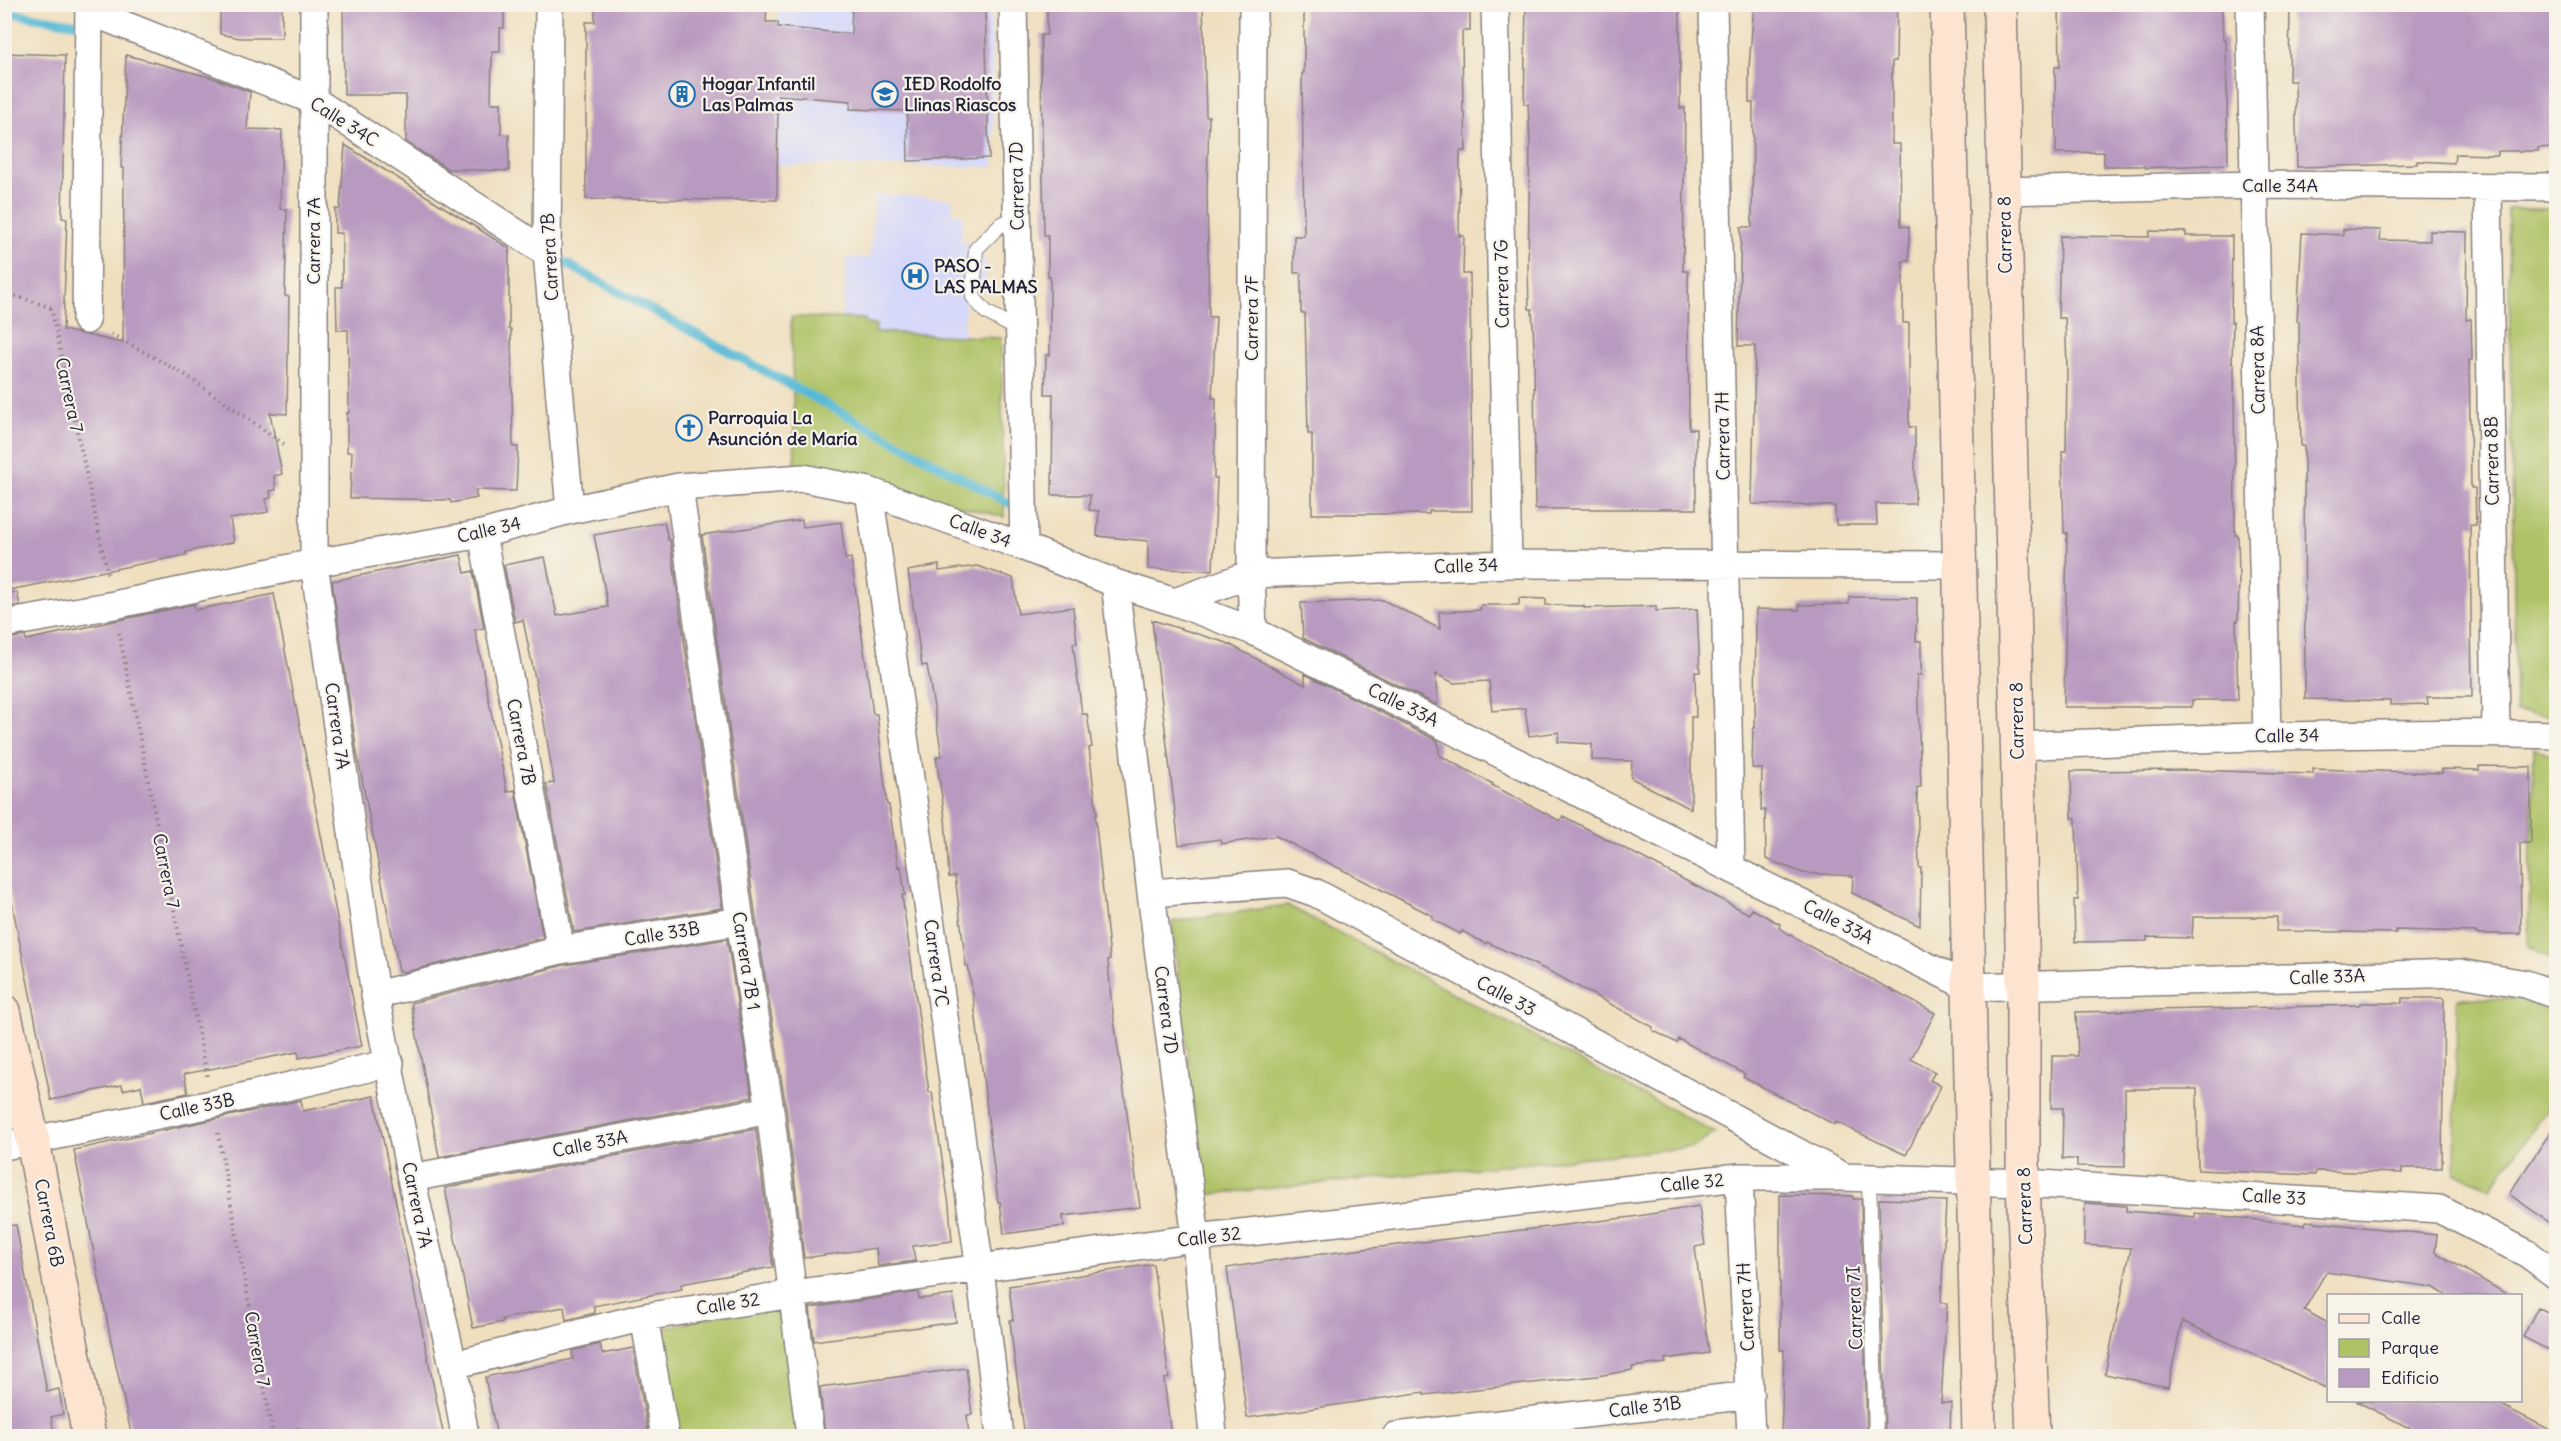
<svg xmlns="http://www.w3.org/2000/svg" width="2561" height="1441" font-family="Delius,sans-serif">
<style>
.built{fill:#d6d8f9}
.green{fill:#afc266;stroke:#687250;stroke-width:1.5}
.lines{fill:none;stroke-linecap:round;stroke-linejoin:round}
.stream{stroke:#57bad6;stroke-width:9}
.building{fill:#b899bf}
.lane-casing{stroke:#88807d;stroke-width:16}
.street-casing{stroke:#88807d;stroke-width:30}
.secondary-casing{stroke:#88807d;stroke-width:36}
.path{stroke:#88807d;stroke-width:4;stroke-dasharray:1.5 4.5;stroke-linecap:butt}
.lane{stroke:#fff;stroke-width:14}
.street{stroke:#fff;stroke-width:27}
.secondary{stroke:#fde4d1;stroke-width:33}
.labels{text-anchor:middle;stroke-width:4.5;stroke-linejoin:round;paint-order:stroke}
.poi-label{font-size:18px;font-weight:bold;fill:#22223b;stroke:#f7f3e8;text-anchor:start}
.street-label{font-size:18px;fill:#22223b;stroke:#f7f3e8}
</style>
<rect width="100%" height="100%" fill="#f7f3e8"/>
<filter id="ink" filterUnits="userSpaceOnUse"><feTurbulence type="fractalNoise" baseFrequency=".0167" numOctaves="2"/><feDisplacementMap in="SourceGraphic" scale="12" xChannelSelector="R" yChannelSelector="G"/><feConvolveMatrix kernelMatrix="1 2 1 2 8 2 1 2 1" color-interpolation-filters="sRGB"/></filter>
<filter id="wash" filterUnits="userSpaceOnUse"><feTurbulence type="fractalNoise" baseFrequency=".008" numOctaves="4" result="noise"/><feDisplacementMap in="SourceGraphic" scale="24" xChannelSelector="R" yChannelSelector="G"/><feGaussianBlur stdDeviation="1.35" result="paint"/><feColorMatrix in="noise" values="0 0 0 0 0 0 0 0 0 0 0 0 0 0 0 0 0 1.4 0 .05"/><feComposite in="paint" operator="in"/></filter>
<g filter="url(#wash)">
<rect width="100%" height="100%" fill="#efdfbf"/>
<!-- built -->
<path class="built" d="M 778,5 L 991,5 L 994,167 L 778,165 Z
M 875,194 L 953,199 L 952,214 L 963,215 L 961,242 L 969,243 L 968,258 L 986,260 L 984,293 L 966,292 L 963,338 L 875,332 L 865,324 L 842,317 L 847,257 L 870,258 Z"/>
<!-- green -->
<path class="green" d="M 2508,209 L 2556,209 L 2556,716 L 2516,712 Z
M 791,317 L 865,319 L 865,324 L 876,325 L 875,332 L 1001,338 L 1004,517 L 795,467 Z
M 2534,748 L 2556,756 L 2556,951 L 2551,958 L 2528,947 Z
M 1287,905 L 1715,1133 L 1694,1147 L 1203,1195 L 1172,922 Z
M 2457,998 L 2518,999 L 2556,1013 L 2556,1097 L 2491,1188 L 2455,1173 Z
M 783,1297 L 799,1436 L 680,1436 L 662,1329 Z"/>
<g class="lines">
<!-- stream -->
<path class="stream" d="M 4,12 L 85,25
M 552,256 L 1020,509"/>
</g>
<g id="blocks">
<!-- building -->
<path class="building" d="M 220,4 L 282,4 L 282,38 L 240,38 L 220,34 Z
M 343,4 L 504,4 L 504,28 L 500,28 L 500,52 L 492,52 L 491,103 L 501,103 L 501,134 L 509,135 L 509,171 L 448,169 L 406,142 L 406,95 L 344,95 Z
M 595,4 L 767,4 L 766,22 L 778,22 L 778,27 L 851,34 L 852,4 L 985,4 L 989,158 L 908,161 L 907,111 L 850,109 L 851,101 L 778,95 L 777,200 L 586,199 L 586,22 L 595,22 Z
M 1047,4 L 1203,4 L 1206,116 L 1209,116 L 1207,192 L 1209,317 L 1216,317 L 1212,398 L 1216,398 L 1214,478 L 1217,478 L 1213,570 L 1148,569 L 1148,541 L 1097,536 L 1099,511 L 1089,510 L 1090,495 L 1052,495 L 1053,394 L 1045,394 L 1046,355 L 1050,355 L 1050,276 L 1048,276 L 1048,235 L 1044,235 L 1041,76 L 1041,35 L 1047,35 Z
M 1304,4 L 1470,4 L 1470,31 L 1462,31 L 1463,113 L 1465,113 L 1466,151 L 1460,151 L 1459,236 L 1464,236 L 1463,274 L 1470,274 L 1472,511 L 1429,511 L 1429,514 L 1312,514 L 1312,434 L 1308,434 L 1305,313 L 1301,313 L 1301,273 L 1294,273 L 1294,236 L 1304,236 L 1302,73 L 1304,73 Z
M 1526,4 L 1680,4 L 1680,108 L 1685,108 L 1683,271 L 1688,271 L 1689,429 L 1696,429 L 1696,509 L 1535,509 L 1534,347 L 1532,309 L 1529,309 L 1528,267 L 1530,143 L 1528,104 L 1524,104 Z
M 1754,4 L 1897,4 L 1896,61 L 1892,61 L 1892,144 L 1900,144 L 1901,226 L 1909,227 L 1909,261 L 1903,261 L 1903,323 L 1909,323 L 1909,427 L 1915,427 L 1915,504 L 1876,504 L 1877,525 L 1836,525 L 1835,506 L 1752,504 L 1755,346 L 1738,346 L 1741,227 L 1752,227 L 1753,103 L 1749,103 L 1749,67 Z
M 2059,4 L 2222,4 L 2223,39 L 2226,39 L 2228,164 L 2145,168 L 2145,166 L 2104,166 L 2104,152 L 2056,153 L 2055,67 L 2060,67 Z
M 2290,4 L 2556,4 L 2556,147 L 2538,148 L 2538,151 L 2498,151 L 2498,155 L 2455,154 L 2454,163 L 2417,161 L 2417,164 L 2297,167 L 2295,81 L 2289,81 Z
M 4,53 L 65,55 L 62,218 L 67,219 L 63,330 L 123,343 L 124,168 L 121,168 L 126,55 L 213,78 L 250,92 L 247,129 L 282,130 L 280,209 L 287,209 L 285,296 L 289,297 L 287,414 L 270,413 L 282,474 L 274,476 L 276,490 L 270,491 L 271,498 L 266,499 L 268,512 L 230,519 L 234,542 L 186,552 L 186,555 L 4,591 Z
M 345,145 L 509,248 L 509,329 L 511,329 L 513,447 L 518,447 L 516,491 L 475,490 L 477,498 L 451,503 L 450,500 L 350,498 L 352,452 L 347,452 L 347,413 L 349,413 L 348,330 L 337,330 L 336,287 L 342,287 L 342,233 L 335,233 L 335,209 L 340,209 Z
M 2343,229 L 2381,230 L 2380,240 L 2430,241 L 2430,231 L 2467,232 L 2466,320 L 2471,319 L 2472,360 L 2469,360 L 2471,488 L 2475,488 L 2476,525 L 2470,525 L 2472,697 L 2427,697 L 2428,704 L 2390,705 L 2390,701 L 2305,699 L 2304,446 L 2301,446 L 2299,321 L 2297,321 L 2302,233 L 2343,235 Z
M 2150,231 L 2186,232 L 2186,236 L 2232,236 L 2231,322 L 2233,322 L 2232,364 L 2234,364 L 2235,535 L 2238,535 L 2239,579 L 2238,621 L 2236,621 L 2238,700 L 2192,700 L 2192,707 L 2064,707 L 2067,533 L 2064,533 L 2062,451 L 2066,451 L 2067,365 L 2065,318 L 2058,318 L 2060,236 L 2149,237 Z
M 802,520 L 803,527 L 841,522 L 845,559 L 851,558 L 873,714 L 877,714 L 887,805 L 889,805 L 898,867 L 901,866 L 905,895 L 902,895 L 929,1092 L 932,1092 L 949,1205 L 952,1241 L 913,1246 L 915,1261 L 878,1266 L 876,1248 L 804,1258 L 786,1108 L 756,919 L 702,535 Z
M 664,522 L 668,540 L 670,540 L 722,908 L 574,932 L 546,784 L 554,783 L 544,722 L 523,620 L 515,622 L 504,565 L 545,557 L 557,616 L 608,607 L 594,535 Z
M 461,555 L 465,573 L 473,571 L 484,628 L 475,630 L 507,792 L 515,790 L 543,938 L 405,972 L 399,971 L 357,753 L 332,581 Z
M 939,565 L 939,571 L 977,566 L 1013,578 L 1018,614 L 1073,607 L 1077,643 L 1073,643 L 1082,714 L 1087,714 L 1092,747 L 1089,748 L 1097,814 L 1095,815 L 1110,959 L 1108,960 L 1111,998 L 1140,1207 L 1063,1216 L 1064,1226 L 1004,1234 L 1000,1202 L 998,1202 L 974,1002 L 968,966 L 966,966 L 955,876 L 949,877 L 945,818 L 936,757 L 942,756 L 927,665 L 922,666 L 908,571 Z
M 17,592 L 20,605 L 4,608 L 4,594 Z
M 274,594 L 362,1046 L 299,1058 L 298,1052 L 184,1074 L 188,1093 L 144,1102 L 141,1086 L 123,1090 L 122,1085 L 51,1100 L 4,863 L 4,639 L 25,636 L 26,640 L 194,604 L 195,610 Z
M 1849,597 L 1917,598 L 1916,641 L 1921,641 L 1921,675 L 1917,675 L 1921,787 L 1917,787 L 1919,868 L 1921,868 L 1920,926 L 1852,893 L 1853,876 L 1803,873 L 1766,859 L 1765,810 L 1761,810 L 1762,769 L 1752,768 L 1753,728 L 1755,728 L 1756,609 L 1799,610 L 1799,605 L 1849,604 Z
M 1519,598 L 1546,599 L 1546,605 L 1584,606 L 1584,608 L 1656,606 L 1656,611 L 1697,609 L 1700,672 L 1695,672 L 1696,717 L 1691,717 L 1691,809 L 1631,778 L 1632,761 L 1592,760 L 1592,744 L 1558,742 L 1559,732 L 1529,736 L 1525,708 L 1492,711 L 1489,681 L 1454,683 L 1436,674 L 1437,705 L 1303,638 L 1301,603 L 1383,600 L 1440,629 L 1439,612 L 1480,610 L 1481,605 L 1519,605 Z
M 1152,620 L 1227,643 L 1305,685 L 1305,674 L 1438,741 L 1439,755 L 1493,784 L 1492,785 L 1560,821 L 1563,816 L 1749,914 L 1752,909 L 1780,924 L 1779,928 L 1809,946 L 1935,1013 L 1911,1059 L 1935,1072 L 1930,1080 L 1941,1086 L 1906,1155 L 1836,1122 L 1835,1125 L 1743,1077 L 1745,1074 L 1679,1039 L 1677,1043 L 1652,1030 L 1653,1027 L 1553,973 L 1487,942 L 1486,944 L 1462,931 L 1460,934 L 1432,919 L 1433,916 L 1276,836 L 1221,844 L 1220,839 L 1179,845 Z
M 2479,766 L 2531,767 L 2531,843 L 2520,843 L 2521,934 L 2476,934 L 2476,932 L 2396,930 L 2396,933 L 2276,931 L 2277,917 L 2193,917 L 2192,938 L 2147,937 L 2147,941 L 2075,942 L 2074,900 L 2078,900 L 2076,818 L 2072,818 L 2071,771 L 2192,770 L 2313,774 L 2313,769 L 2442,773 L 2442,769 L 2479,770 Z
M 727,939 L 752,1097 L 439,1157 L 411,1003 L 564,965 Z
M 2402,998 L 2444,998 L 2442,1168 L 2402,1168 L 2402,1173 L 2316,1171 L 2315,1175 L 2198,1170 L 2197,1089 L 2125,1089 L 2125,1167 L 2077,1166 L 2077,1159 L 2062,1159 L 2063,1108 L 2051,1108 L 2052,1056 L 2078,1056 L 2076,1012 L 2360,1005 L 2360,1003 L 2402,1003 Z
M 374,1096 L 444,1437 L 301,1437 L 299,1428 L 255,1437 L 132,1437 L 115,1361 L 74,1150 L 301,1100 L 303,1111 Z
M 2556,1124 L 2556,1227 L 2509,1194 Z
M 756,1129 L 773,1267 L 681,1284 L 682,1289 L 593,1306 L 595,1313 L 566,1320 L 564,1307 L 502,1319 L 503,1322 L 473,1328 L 445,1188 Z
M 1780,1195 L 1853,1196 L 1853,1199 L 1861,1199 L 1867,1434 L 1781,1437 L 1784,1350 L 1780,1350 Z
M 1879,1199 L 1946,1201 L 1941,1303 L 1947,1303 L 1941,1403 L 1951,1403 L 1950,1436 L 1885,1434 Z
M 2085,1203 L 2126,1206 L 2126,1211 L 2138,1212 L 2195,1217 L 2195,1213 L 2305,1225 L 2306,1221 L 2437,1235 L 2435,1252 L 2510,1296 L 2447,1296 L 2433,1287 L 2326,1272 L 2304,1310 L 2328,1323 L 2328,1389 L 2182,1321 L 2168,1387 L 2105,1374 L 2131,1248 L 2084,1245 Z
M 1699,1206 L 1705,1245 L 1695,1247 L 1709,1353 L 1665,1359 L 1666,1363 L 1632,1367 L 1633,1370 L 1597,1376 L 1424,1395 L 1424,1392 L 1247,1418 L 1227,1268 L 1289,1258 L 1632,1217 Z
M 16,1225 L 47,1392 L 59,1389 L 63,1414 L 51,1417 L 55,1437 L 4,1437 L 4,1226 Z
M 1153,1264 L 1169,1378 L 1164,1379 L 1171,1437 L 1025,1437 L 1013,1348 L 1010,1320 L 1013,1320 L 1009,1286 Z
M 918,1292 L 919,1299 L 953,1295 L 956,1322 L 814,1341 L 810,1308 Z
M 2538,1307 L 2556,1317 L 2556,1354 L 2523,1337 Z
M 600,1344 L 602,1354 L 633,1348 L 649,1437 L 497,1437 L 485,1377 L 573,1359 L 572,1351 Z
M 966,1368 L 972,1415 L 967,1415 L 969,1437 L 825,1437 L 820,1387 Z
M 2356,1401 L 2494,1401 L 2556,1433 L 2556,1437 L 2427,1437 Z"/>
</g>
</g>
<g filter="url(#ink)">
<use href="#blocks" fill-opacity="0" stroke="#88807d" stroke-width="1.5"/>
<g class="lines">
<!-- lane casing -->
<g class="lane-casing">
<path id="lane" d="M 1018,219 L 1001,224 L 976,249 L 973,297 L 986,312 L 1020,331
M 1869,1178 L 1876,1436"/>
</g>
<!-- street casing -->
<g class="street-casing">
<path id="street" d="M 314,4 L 314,563 L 375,995 L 411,1178 L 453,1365 L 465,1436
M 549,4 L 547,253 L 570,510
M 1013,4 L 1024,547
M 1253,4 L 1251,574 L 1253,631
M 1495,4 L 1508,564
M 1713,4 L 1731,868
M 2250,4 L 2267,736
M 89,11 L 315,101 L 547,253
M 2488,188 L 2496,733
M 2004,191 L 2254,185 L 2556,187
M 86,320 L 89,4
M 679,487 L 740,921 L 770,1110 L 810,1436
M 869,491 L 980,1269 L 1000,1436
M 482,534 L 561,950
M 1115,583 L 1151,893 L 1196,1238 L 1213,1436
M 1175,602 L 1251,574 L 1508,564 L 1960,565
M 4,624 L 114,605 L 314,563 L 482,534 L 570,510 L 679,487 L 803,478 L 869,491 L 1024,547 L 1115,583 L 1175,602 L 1253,631 L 1969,987 L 2460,973 L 2526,984 L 2556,995
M 2018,746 C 2197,739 2377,730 2556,735
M 1151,893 L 1287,883 L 1316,893 L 1840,1175
M 375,995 L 561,950 L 740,921
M 4,1146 L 212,1104 L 390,1063
M 1739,1177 L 1751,1436
M 411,1178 L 770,1110
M 644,1317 L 665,1436
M 453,1365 L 644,1317 L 793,1294 L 1196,1238 L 1739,1177 L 1843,1177 L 2023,1183 L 2439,1209 L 2528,1254 L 2556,1275
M 1396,1436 L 1750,1395"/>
</g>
<!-- secondary casing -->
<g class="secondary-casing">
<path id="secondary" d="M 1947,4 L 1979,1436
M 2000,4 L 2023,985 L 2023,1183 L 2033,1436
M 4,1011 L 33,1141 L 89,1436"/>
</g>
<!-- path -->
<path class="path" d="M 4,292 L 52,308
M 51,308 L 108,576
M 111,334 L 184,374 L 284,444
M 119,633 L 207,1076
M 218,1133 L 273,1436"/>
<!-- lane -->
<use href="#lane" class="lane"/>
<!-- street -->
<use href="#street" class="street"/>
<!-- secondary -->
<use href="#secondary" class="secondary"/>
</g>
</g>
<!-- icons -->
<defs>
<g id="building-ring" transform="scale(1.35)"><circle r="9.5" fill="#f7f3e8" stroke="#1f6fb2" stroke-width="1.5"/><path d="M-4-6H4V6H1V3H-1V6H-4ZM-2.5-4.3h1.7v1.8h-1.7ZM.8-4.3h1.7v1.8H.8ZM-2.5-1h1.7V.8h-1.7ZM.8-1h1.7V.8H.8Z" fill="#1f6fb2"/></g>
<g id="school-ring" transform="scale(1.35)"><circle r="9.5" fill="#f7f3e8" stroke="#1f6fb2" stroke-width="1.5"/><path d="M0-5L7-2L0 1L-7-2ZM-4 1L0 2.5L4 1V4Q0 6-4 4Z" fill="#1f6fb2"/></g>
<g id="hospital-ring" transform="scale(1.35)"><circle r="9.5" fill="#f7f3e8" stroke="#1f6fb2" stroke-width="1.5"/><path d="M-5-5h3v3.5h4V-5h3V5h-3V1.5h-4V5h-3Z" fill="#1f6fb2"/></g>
<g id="church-ring" transform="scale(1.35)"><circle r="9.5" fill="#f7f3e8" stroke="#1f6fb2" stroke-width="1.5"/><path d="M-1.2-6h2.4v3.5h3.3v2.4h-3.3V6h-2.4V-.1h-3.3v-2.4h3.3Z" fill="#1f6fb2"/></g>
</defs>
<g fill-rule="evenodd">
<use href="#building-ring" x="682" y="94"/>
<use href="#school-ring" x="885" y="94"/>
<use href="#hospital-ring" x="915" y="276"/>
<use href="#church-ring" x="689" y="428"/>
</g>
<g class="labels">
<!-- poi labels -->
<g class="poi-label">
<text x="702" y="90">Hogar Infantil<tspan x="702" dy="21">Las Palmas</tspan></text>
<text x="904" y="90">IED Rodolfo<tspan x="904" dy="21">Llinas Riascos</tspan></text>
<text x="934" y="272">PASO -<tspan x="934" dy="21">LAS PALMAS</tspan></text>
<text x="708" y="424">Parroquia La<tspan x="708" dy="21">Asunción de María</tspan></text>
</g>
<!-- street labels -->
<g class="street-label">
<text transform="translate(344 122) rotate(32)" y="6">Calle 34C</text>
<text transform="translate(1017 186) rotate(-91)" y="6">Carrera 7D</text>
<text x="2280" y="192">Calle 34A</text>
<text transform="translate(2005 235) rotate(-91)" y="6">Carrera 8</text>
<text transform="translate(314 241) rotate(-90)" y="6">Carrera 7A</text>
<text transform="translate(550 257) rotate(-93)" y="6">Carrera 7B</text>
<text transform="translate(1502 284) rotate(-91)" y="6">Carrera 7G</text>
<text transform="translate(1252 318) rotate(-90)" y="6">Carrera 7F</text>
<text transform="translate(2258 370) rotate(-91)" y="6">Carrera 8A</text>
<text transform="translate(69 395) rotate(78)" y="6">Carrera 7</text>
<text transform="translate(1723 436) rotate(-91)" y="6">Carrera 7H</text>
<text transform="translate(2492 461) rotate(-91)" y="6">Carrera 8B</text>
<text transform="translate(489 530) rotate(-13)" y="6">Calle 34</text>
<text transform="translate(980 531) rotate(20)" y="6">Calle 34</text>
<text transform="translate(1466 566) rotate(-2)" y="6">Calle 34</text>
<text transform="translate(1403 705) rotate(26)" y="6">Calle 33A</text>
<text transform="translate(2017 721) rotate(-91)" y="6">Carrera 8</text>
<text transform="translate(337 726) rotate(82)" y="6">Carrera 7A</text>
<text transform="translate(2287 736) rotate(-1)" y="6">Calle 34</text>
<text transform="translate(521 742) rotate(79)" y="6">Carrera 7B</text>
<text transform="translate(166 871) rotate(79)" y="6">Carrera 7</text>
<text transform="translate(1838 922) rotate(27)" y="6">Calle 33A</text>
<text transform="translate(662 934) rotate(-9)" y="6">Calle 33B</text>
<text transform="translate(746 961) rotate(81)" y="6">Carrera 7B 1</text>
<text transform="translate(936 963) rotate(82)" y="6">Carrera 7C</text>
<text transform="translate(2327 977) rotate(-2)" y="6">Calle 33A</text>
<text transform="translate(1506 996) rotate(28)" y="6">Calle 33</text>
<text transform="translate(1166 1010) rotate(83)" y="6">Carrera 7D</text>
<text transform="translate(197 1107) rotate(-12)" y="6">Calle 33B</text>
<text transform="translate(590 1144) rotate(-11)" y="6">Calle 33A</text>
<text transform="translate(1692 1183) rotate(-6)" y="6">Calle 32</text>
<text transform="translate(2274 1197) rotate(3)" y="6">Calle 33</text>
<text transform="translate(417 1205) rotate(78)" y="6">Carrera 7A</text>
<text transform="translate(2025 1206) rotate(-92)" y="6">Carrera 8</text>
<text transform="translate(49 1223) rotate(79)" y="6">Carrera 6B</text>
<text transform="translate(1209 1237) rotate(-7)" y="6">Calle 32</text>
<text transform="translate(728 1304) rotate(-9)" y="6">Calle 32</text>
<text transform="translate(1746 1307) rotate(-93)" y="6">Carrera 7H</text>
<text transform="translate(1855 1308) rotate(-92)" y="6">Carrera 7I</text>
<text transform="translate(257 1349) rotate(80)" y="6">Carrera 7</text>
<text transform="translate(1645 1407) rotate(-7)" y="6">Calle 31B</text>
</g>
</g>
<!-- margin -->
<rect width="2561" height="1441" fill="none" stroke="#f7f3e8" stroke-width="24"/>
<!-- legend -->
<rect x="2327" y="1294" width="195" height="108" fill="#f7f3e8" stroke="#a29fa3" stroke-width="1.5"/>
<rect x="2339" y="1314" width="30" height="9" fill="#fde4d1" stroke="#a29fa3" stroke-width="1.5"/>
<text x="2381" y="1324" font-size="18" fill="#22223b">Calle</text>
<rect x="2339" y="1339" width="30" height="18" fill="#afc266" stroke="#a29fa3" stroke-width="1.5"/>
<text x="2381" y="1354" font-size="18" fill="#22223b">Parque</text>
<rect x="2339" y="1369" width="30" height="18" fill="#b899bf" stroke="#a29fa3" stroke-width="1.5"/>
<text x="2381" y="1384" font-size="18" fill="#22223b">Edificio</text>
</svg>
